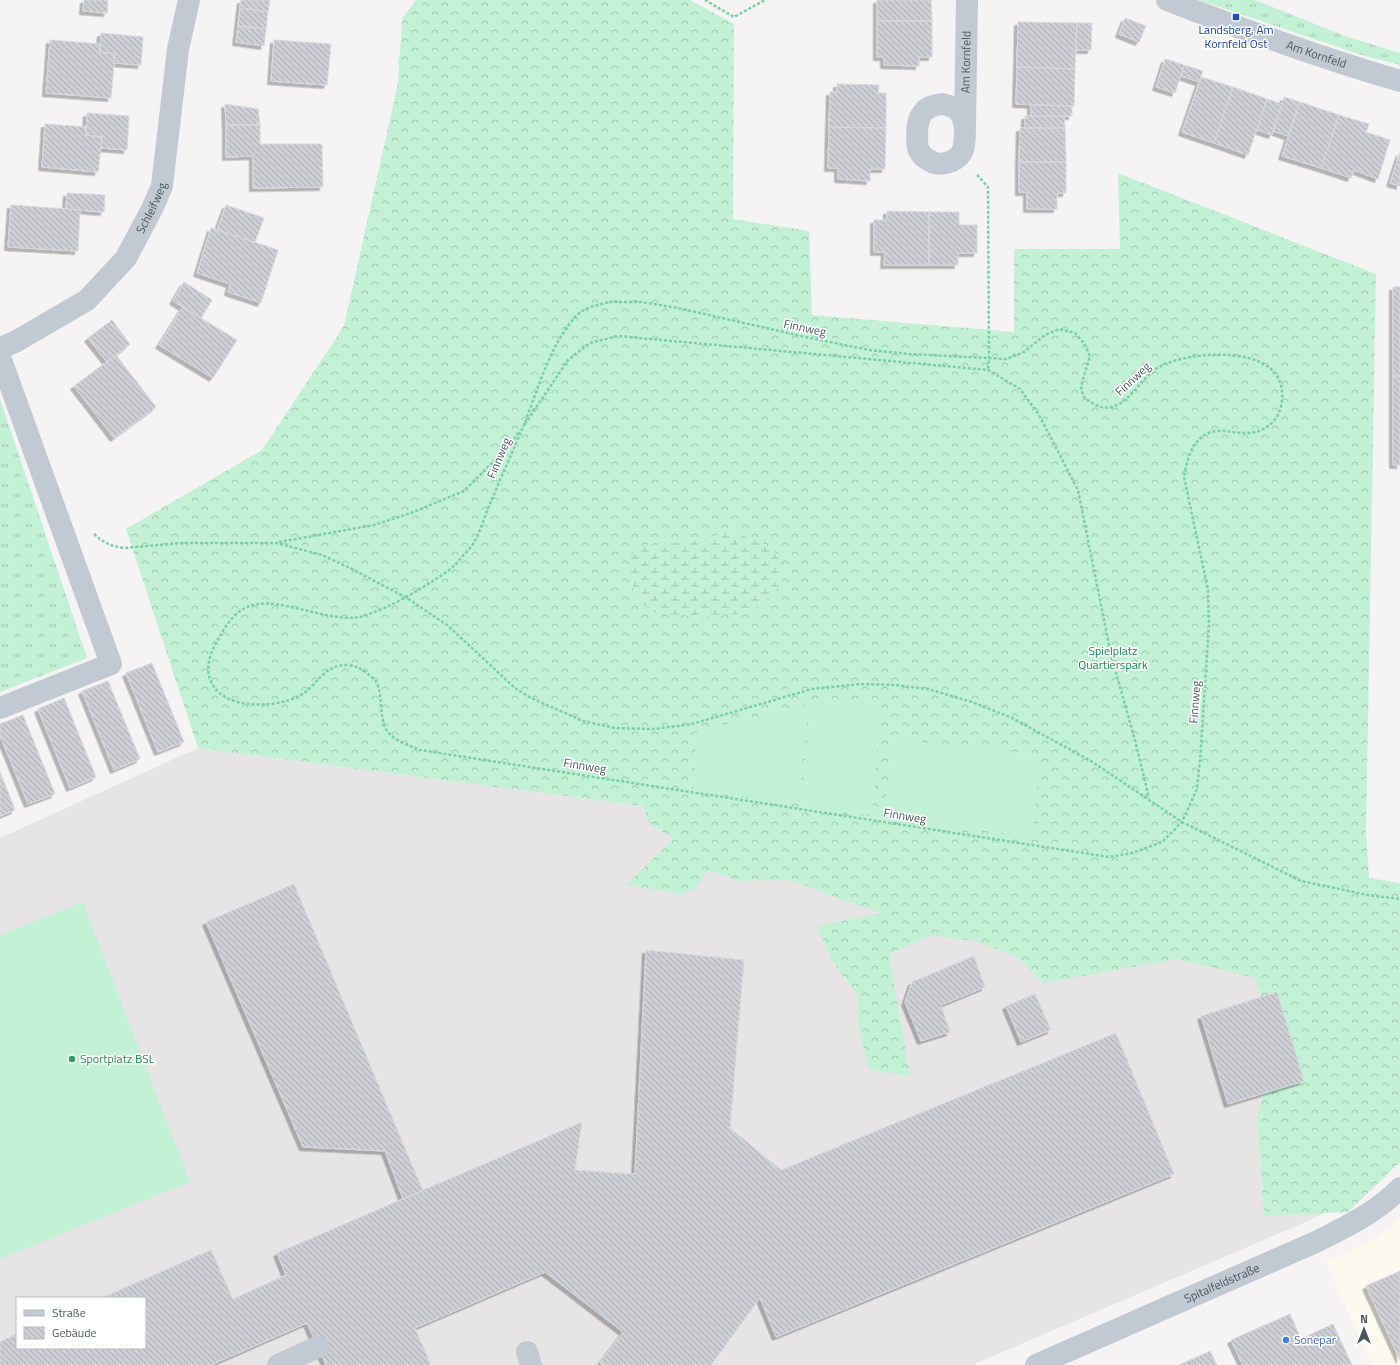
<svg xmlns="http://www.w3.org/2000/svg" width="1400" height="1365" font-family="'Titillium Web',sans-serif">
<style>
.commercial{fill:#fdf9ef}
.education{fill:#e6e4e5;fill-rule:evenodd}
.grass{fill:url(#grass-tufts)}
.forest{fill:url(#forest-crowns)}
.wetland{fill:url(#wetland-marsh)}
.garden{fill:#c3f1d5}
.building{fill:url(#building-back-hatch);stroke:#d7d9de;filter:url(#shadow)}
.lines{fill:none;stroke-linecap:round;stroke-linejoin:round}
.path{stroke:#7ad0a6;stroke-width:2.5;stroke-dasharray:3 2;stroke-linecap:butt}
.minor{stroke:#c1cad2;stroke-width:22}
.transit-dot{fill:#1a4fb4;stroke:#fff;stroke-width:1.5}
.leisure-dot{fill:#2e9e5b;stroke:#fff;stroke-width:1.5}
.shop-dot{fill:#3f7fe0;stroke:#fff;stroke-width:1.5}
.labels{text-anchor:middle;stroke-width:3;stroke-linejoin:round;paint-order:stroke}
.transit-label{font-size:12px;fill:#164399;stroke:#fff}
.street-label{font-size:12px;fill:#4a5661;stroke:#fff}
.park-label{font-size:12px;fill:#17864f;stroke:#fff}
.leisure-label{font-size:12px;fill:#27864d;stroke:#fff;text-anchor:start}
.shop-label{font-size:12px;fill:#366cbe;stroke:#fff;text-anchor:start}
</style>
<defs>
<pattern id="grass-tufts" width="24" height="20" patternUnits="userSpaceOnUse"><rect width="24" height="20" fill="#c3f1d5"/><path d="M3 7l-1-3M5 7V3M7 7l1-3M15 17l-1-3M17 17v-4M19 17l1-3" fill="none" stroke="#a0c6b0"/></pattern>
<pattern id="forest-crowns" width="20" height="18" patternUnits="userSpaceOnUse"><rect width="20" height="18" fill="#c3f1d5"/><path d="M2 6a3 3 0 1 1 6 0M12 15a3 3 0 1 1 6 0" fill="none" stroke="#a0c6b0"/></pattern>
<pattern id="wetland-marsh" width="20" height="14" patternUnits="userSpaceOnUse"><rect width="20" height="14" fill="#c3f1d5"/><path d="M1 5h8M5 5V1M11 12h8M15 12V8" fill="none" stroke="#a0c6b0"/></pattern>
<pattern id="building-back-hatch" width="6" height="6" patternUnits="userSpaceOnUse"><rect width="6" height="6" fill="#cdcfd5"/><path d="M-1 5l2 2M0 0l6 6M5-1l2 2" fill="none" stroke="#a8abb0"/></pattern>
<filter id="shadow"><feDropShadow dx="-3.5" dy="3.5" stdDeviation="0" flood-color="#0004"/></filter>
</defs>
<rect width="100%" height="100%" fill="#f5f3f3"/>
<!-- commercial -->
<path class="commercial" d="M 1400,1219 L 1400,1365 L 1371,1365 L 1326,1262 L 1374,1239 Z"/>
<!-- education -->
<path class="education" d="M 198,748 L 1400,905 L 1354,1198 L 1310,1220 L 972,1365 L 0,1365 L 0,838 ZM 17,1298 L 145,1298 L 145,1348 L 17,1348 Z"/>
<!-- grass -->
<path class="grass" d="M 1199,0 L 1255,0 L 1345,36 L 1400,53 L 1400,65 L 1358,54 Z
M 0,399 L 87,658 L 0,692 Z"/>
<!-- forest -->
<path class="forest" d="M 416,0 L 690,0 L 734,24 L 733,219 L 809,231 L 812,315 L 1014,332 L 1014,249 L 1120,249 L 1118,173 L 1376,274 L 1366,833 L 1369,878 L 1400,883 L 1400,1162 L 1348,1212 L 1264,1216 L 1257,1116 L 1279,1044 L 1255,978 L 1177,959 L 1044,983 L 1017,957 L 979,942 L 931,935 L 889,954 L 910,1076 L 869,1069 L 859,1028 L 858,996 L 831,959 L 817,926 L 882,913 L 842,900 L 791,880 L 739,881 L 708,870 L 694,890 L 681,894 L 626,885 L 674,839 L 649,823 L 643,806 L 198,748 L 126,529 L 262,450 L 344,326 L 398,83 L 399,67 L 398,61 L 400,54 L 402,19 Z"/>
<!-- wetland -->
<path class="wetland" d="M 726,533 L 739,534 L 763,543 L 777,554 L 783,568 L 780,585 L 772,595 L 750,613 L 704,617 L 656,613 L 643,605 L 634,593 L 630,574 L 629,558 L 637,548 L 656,543 L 689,543 Z"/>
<!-- garden -->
<path class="garden" d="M 854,700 L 881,702 L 872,815 L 800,806 L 812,705 Z
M 809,704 L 797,804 L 693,788 L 697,732 Z
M 892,739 L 1041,755 L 1032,836 L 884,820 Z
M 83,902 L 190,1182 L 0,1259 L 0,935 Z"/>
<!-- building -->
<path class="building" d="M 84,0 L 108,0 L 107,13 L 83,11 Z
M 241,0 L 270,0 L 268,12 L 240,8 Z
M 877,0 L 931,0 L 932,21 L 877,21 Z
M 240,8 L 268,12 L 266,29 L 238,26 Z
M 1125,18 L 1146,26 L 1139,42 L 1119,34 Z
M 877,21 L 932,21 L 932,57 L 919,57 L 919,66 L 884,65 L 884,57 L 877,57 Z
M 1018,22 L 1077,23 L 1075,69 L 1017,67 Z
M 1077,23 L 1092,23 L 1091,50 L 1076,50 Z
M 238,26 L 266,29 L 264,46 L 236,42 Z
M 101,33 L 143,37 L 141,65 L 114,63 L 115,54 L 100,52 Z
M 50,40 L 100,44 L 100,52 L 115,54 L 111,98 L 46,93 Z
M 274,40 L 331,44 L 327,85 L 271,81 Z
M 1165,59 L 1184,65 L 1175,93 L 1156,87 Z
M 1184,65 L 1203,71 L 1199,82 L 1181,76 Z
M 1017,67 L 1075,69 L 1074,106 L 1016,104 Z
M 1201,77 L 1233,87 L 1214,143 L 1182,132 Z
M 837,84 L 879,85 L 878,93 L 886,93 L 886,128 L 829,127 L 830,92 L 837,92 Z
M 1233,87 L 1267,99 L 1248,155 L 1214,143 Z
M 1284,97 L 1300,102 L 1288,136 L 1273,131 Z
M 1267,99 L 1282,104 L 1272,135 L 1257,130 Z
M 1300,102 L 1339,115 L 1321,168 L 1282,156 Z
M 225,104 L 258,109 L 260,125 L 226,125 Z
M 1031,105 L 1072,106 L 1072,116 L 1031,116 Z
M 87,113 L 129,116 L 127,150 L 101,148 L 102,137 L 86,135 Z
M 1339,115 L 1369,124 L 1366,132 L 1390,140 L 1378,179 L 1354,170 L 1351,178 L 1321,168 Z
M 1025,116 L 1064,116 L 1065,128 L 1025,128 Z
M 45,124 L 86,127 L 86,135 L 102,137 L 98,172 L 42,167 Z
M 226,125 L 260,125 L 260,144 L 322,144 L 323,187 L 253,188 L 253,156 L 226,157 Z
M 829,127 L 886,128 L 885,169 L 870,169 L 870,181 L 838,179 L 838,168 L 828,168 Z
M 1020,128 L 1065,128 L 1066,162 L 1019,162 Z
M 1400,152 L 1400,186 L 1390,183 Z
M 1019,162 L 1066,162 L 1066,193 L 1057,193 L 1057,209 L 1027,209 L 1027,192 L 1019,192 Z
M 67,193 L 105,195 L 104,212 L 66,209 Z
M 11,205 L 80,210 L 78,251 L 8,247 Z
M 226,205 L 264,218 L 255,242 L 217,230 Z
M 887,211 L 929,212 L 929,265 L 884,265 L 885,252 L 874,252 L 874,220 L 887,220 Z
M 929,212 L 959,212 L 959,225 L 977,225 L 977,253 L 958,253 L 958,265 L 929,265 Z
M 211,228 L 278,250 L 261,303 L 228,292 L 230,284 L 197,273 Z
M 184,282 L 212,300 L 201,318 L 173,301 Z
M 1393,287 L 1400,287 L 1400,376 L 1393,376 Z
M 183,307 L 237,340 L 213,378 L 159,345 Z
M 112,320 L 130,344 L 107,362 L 88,338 Z
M 116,355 L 156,407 L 114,438 L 74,386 Z
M 1393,376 L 1400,376 L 1400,465 L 1393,465 Z
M 152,663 L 184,742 L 158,752 L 126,673 Z
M 108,681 L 140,759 L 114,770 L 82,691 Z
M 64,698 L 96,777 L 70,788 L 38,709 Z
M 23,715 L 55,794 L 28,804 L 0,735 L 0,724 Z
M 0,772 L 15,810 L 0,816 Z
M 294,884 L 423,1191 L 403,1199 L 385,1151 L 303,1147 L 206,922 Z
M 646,950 L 744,960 L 730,1128 L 781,1170 L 1116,1033 L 1174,1174 L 776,1337 L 760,1298 L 711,1365 L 605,1365 L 600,1363 L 623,1332 L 545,1272 L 415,1328 L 431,1365 L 326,1365 L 307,1323 L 211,1365 L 0,1365 L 0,1342 L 17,1334 L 17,1348 L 145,1348 L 145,1298 L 101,1298 L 211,1250 L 233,1299 L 286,1275 L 277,1253 L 582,1122 L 575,1170 L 635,1174 Z
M 974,956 L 985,987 L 941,1005 L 950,1032 L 921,1041 L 905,1002 L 912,982 Z
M 1277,992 L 1304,1081 L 1228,1104 L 1201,1016 Z
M 1035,994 L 1051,1030 L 1021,1042 L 1006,1006 Z
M 1400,1271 L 1400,1360 L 1366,1286 Z
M 1290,1314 L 1301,1339 L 1333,1324 L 1352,1365 L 1243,1365 L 1231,1340 Z
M 1210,1351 L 1217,1365 L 1179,1365 Z"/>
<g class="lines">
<!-- path -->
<path class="path" d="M 705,0 L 734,17 L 765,0
M 977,175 L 988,187 L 989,358 L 988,370
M 609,302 L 641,302 L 678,308 L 810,338 L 869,350 L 908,354 L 1006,359 L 1024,352 L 1045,335 L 1059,329 L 1075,333 L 1084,343 L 1090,356 L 1081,386 L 1083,396 C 1092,404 1103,411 1115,406 C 1132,400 1143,374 1163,365 C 1196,350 1287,344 1282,399 C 1281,420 1265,434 1244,433 C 1235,433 1226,430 1217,431 C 1194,433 1187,458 1184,477 L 1208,590 L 1209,624 L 1200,761 L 1197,789 L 1182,822 L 1162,842 L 1132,853 L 1109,857 L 420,750 C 408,745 392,740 386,729 C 378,714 384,694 375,680 C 374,679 369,675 368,674 C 362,669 356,666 348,665 C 323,664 318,686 299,696 C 275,709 216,711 209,675 C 206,662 213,647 220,636 C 226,625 235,612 247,607 C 276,594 326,623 360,617 C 365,616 371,613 377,611 C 404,600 424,587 448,571 C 453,567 457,563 461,558 C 465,553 470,549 473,544 C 480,533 484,518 489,506 C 500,480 512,453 523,427 C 538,390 549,346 576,316 C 585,307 598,305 609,302 Z
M 525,424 L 568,360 L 590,343 L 618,336 L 988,370 L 1020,389 L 1039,415 L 1078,490 L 1111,655 L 1135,740 L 1149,798
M 94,534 C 104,543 112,547 125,548 L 182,543 L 276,543 L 322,555 L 350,568 L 407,598 L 447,625 L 515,688 L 529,697 L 583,721 L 615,728 L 654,729 L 692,724 L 812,689 L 860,684 L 894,685 L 928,689 L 972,702 L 1012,718 L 1091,761 L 1182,822 L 1301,881 L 1368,895 L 1400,899
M 279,542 L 374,525 L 411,513 L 464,491 L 507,448 L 520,431"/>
<!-- minor -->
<g class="minor">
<path id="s1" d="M 1167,0 C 1244,30 1321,58 1400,81"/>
<path d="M 942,104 C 960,107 965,116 965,134 C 964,140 965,146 962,152 C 956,162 941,167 930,161 C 924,158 920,154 918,148 C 917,144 917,139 917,135 C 917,117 922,106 942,104 Z"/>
<path id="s2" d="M 965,124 L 967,0"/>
<path id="s3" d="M 0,348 L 15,342 L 87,300 L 126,258 L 152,209 L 162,186 L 178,49 L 189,0"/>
<path d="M 0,357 L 111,664 L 0,708"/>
<path d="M 527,1352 L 531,1365"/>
<path d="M 278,1365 L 318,1347"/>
<path id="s4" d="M 1036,1365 L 1318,1241 C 1347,1226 1377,1212 1400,1188"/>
</g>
</g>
<!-- markers -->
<rect class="transit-dot" x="1232" y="13" width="8" height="8" rx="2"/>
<circle class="leisure-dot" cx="72" cy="1059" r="4"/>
<circle class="shop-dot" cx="1286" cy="1340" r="4"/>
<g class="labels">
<!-- transit labels -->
<g class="transit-label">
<text x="1236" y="34">Landsberg, Am<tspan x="1236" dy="14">Kornfeld Ost</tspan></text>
</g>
<!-- street labels -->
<g class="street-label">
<text dy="4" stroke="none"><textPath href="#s1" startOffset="159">Am Kornfeld</textPath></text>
<text dy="4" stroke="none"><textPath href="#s2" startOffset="62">Am Kornfeld</textPath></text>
<text dy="4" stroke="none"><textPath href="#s3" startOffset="213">Schleifweg</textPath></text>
<text transform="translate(805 328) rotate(12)" y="4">Finnweg</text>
<text transform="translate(1133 379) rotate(-43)" y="4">Finnweg</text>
<text transform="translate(499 458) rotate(-67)" y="4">Finnweg</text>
<text transform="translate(1195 702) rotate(-86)" y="4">Finnweg</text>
<text transform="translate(585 766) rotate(9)" y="4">Finnweg</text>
<text transform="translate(905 816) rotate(9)" y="4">Finnweg</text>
<text dy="4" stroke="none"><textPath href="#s4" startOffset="203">Spitalfeldstraße</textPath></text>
</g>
<!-- park labels -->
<g class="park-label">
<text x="1113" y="655">Spielplatz<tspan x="1113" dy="14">Quartierspark</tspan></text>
</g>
<!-- leisure labels -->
<g class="leisure-label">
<text x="80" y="1063">Sportplatz BSL</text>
</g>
<!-- shop labels -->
<g class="shop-label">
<text x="1294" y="1344">Sonepar</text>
</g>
</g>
<!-- legend -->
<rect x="16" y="1297" width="130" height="52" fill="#ffffff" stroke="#b7bbc0"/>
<rect x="24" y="1310" width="20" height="6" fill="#c1cad2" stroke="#b7bbc0"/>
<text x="52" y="1317" font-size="12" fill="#4a5661">Straße</text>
<rect x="24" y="1327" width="20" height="12" fill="url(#building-back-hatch)" stroke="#b7bbc0"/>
<text x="52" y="1337" font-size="12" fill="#4a5661">Gebäude</text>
<!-- north arrow -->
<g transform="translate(1364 1329)" stroke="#ffffff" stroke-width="3" paint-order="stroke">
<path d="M0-3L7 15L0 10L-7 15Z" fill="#4a5661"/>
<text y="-6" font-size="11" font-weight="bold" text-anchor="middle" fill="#4a5661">N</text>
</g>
</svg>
